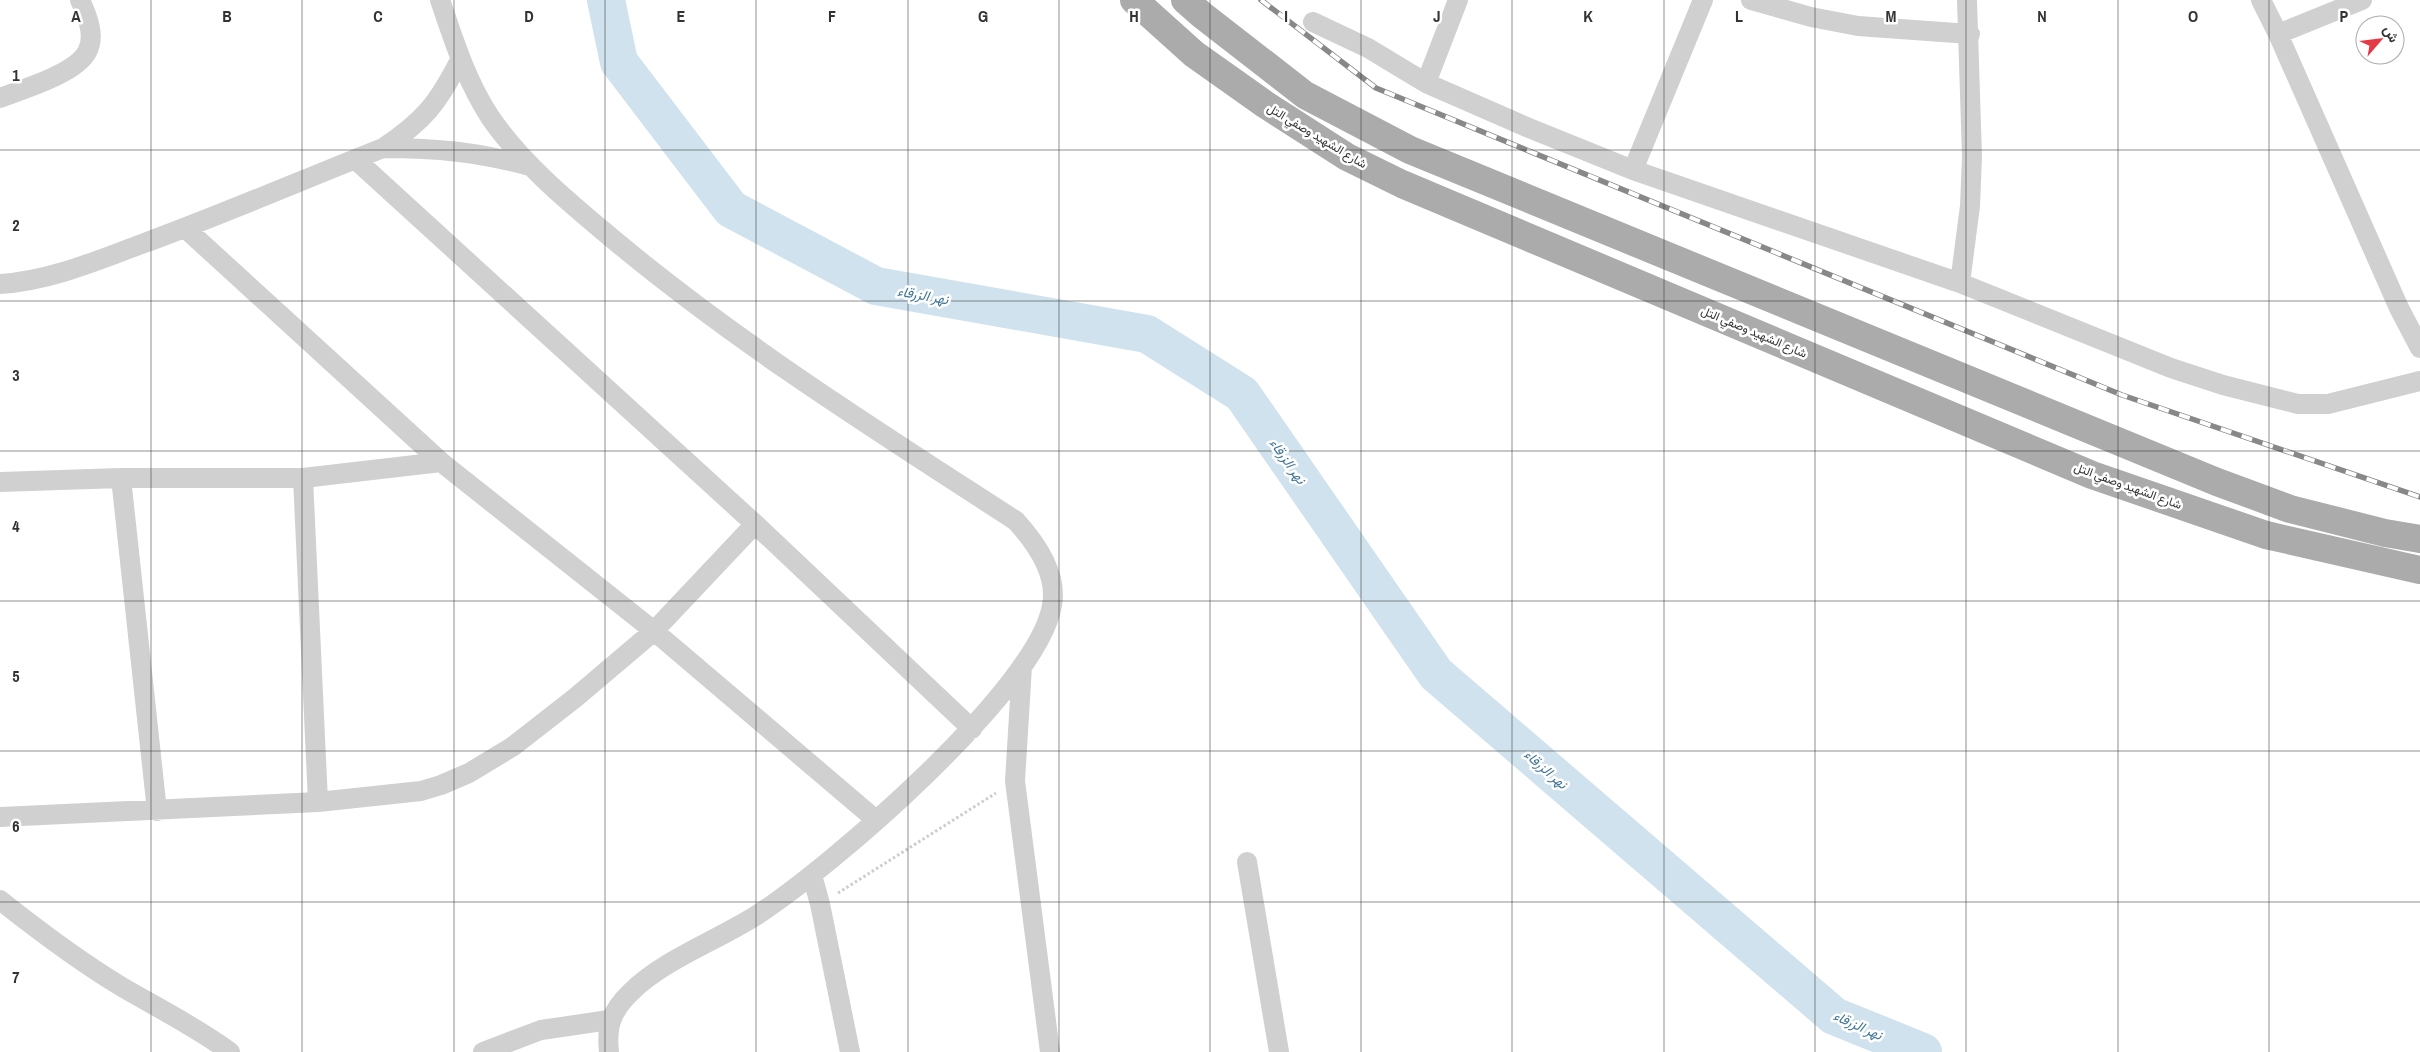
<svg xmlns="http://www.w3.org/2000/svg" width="2420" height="1052" font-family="'Archivo Narrow',Vazirmatn,sans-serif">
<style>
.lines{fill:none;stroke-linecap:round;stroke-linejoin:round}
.river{stroke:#cfe2ee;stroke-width:38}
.path{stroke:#cdcdcd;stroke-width:3;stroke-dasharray:2.5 2.5;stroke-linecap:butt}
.street{stroke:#d0d0d0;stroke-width:20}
.primary{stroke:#ababab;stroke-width:28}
.rail-casing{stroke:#888;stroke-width:5.5}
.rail{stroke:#fff;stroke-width:4;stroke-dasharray:11;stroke-linecap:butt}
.grid{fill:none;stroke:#333;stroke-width:1;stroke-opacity:0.55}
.labels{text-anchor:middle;stroke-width:5;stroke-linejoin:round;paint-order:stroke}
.street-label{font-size:12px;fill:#333;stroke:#fff}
.water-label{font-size:14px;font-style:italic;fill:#3f7597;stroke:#fff}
.grid-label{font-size:16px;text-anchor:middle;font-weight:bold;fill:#333;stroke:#fff;stroke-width:5;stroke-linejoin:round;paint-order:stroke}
</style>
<rect width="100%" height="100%" fill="#fff"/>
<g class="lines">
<!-- river -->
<path class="river" d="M 606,0 L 619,62 L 731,209 L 876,286 L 1147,334 L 1242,394 L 1436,674 L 1834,1016 L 1923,1052"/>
<!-- path -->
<path class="path" d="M 838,893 L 996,793"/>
<!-- street -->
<path class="street" d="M 440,0 C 454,41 466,80 490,117 C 523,165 570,203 614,240 C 740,345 879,432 1016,521 C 1035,542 1058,574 1052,605 C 1039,688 830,868 757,915 C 718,940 663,960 631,992 C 612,1010 606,1026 609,1052
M 1751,0 L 1811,17 L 1858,26 L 1970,34
M 2261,0 L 2278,34 L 2399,308 L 2420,348
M 1313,22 L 1368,48 L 1426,83 L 1529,128 L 1633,170 L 1960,283 L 2171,368 L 2223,385 L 2298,404 L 2328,404 L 2420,381
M 2278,34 L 2362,0
M 1426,83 L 1458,0
M 0,98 C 23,89 75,74 87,52 C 96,36 87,15 80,0
M 383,148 C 437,148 478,152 530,166
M 355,159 L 755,524 L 972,729
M 1633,170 L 1703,0
M 185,228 L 441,462 L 654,631 L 876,820
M 1960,283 L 1970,206 L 1972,157 L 1967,0
M 0,284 C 48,281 94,262 139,245 C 221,215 302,180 383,148 C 424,121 438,103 460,60
M 121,478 L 157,811
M 303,478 L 318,802
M 0,482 L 121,478 L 303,478 L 441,462
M 1022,666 L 1015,781 L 1050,1052
M 0,817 L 318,802 L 421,791 L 441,785 L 469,773 L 512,747 L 575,698 L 654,631 L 755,524
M 1247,862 L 1279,1052
M 812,875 L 820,904 L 850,1052
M 0,900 C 39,931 79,961 122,987 C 158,1008 196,1027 230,1052
M 483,1052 L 541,1030 L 609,1020"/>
<!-- primary -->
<path class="primary" d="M 1134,0 L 1194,54 L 1266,105 L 1347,157 L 1402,184 L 2092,475 L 2266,535 L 2420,570
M 1185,0 L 1202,15 L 1305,95 L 1410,150 L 2217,482 L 2290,509 L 2385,533 L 2420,539"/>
<!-- rail casing -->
<g class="rail-casing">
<path id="rail" d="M 1261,0 L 1376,88 L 2122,395 L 2420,497"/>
</g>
<!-- rail -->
<use href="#rail" class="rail"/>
</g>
<!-- grid -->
<path class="grid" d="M 151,0 L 151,1052M 302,0 L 302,1052M 454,0 L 454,1052M 605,0 L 605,1052M 756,0 L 756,1052M 908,0 L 908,1052M 1059,0 L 1059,1052M 1210,0 L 1210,1052M 1361,0 L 1361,1052M 1512,0 L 1512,1052M 1664,0 L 1664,1052M 1815,0 L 1815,1052M 1966,0 L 1966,1052M 2118,0 L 2118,1052M 2269,0 L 2269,1052M 0,150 L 2420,150M 0,301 L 2420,301M 0,451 L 2420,451M 0,601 L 2420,601M 0,751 L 2420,751M 0,902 L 2420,902"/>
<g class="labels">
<!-- street labels -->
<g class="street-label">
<text transform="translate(1317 136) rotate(31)" y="4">شارع الشهيد وصفي التل</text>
<text transform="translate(1754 332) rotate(23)" y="4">شارع الشهيد وصفي التل</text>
<text transform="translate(2128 486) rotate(20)" y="4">شارع الشهيد وصفي التل</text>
</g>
<!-- water labels -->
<g class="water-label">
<text transform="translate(923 295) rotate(10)" y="5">نهر الزرقاء</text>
<text transform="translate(1288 461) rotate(55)" y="5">نهر الزرقاء</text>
<text transform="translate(1546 769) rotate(41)" y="5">نهر الزرقاء</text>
<text transform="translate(1858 1025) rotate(24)" y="5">نهر الزرقاء</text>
</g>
</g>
<g class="grid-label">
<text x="76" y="22">A</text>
<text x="227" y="22">B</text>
<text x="378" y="22">C</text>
<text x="529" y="22">D</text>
<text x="681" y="22">E</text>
<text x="832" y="22">F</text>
<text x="983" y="22">G</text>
<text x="1134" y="22">H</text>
<text x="1286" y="22">I</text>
<text x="1437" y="22">J</text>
<text x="1588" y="22">K</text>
<text x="1739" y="22">L</text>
<text x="1891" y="22">M</text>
<text x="2042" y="22">N</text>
<text x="2193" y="22">O</text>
<text x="2344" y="22">P</text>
<text x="16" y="81">1</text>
<text x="16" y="231">2</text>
<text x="16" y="381">3</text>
<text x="16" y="532">4</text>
<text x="16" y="682">5</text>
<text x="16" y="832">6</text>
<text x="16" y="983">7</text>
</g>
<!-- north arrow -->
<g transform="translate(2380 40) rotate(62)"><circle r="24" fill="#ffffff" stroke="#adadad"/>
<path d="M0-4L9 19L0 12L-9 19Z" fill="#e63946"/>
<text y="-8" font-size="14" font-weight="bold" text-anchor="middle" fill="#333333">ش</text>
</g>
</svg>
